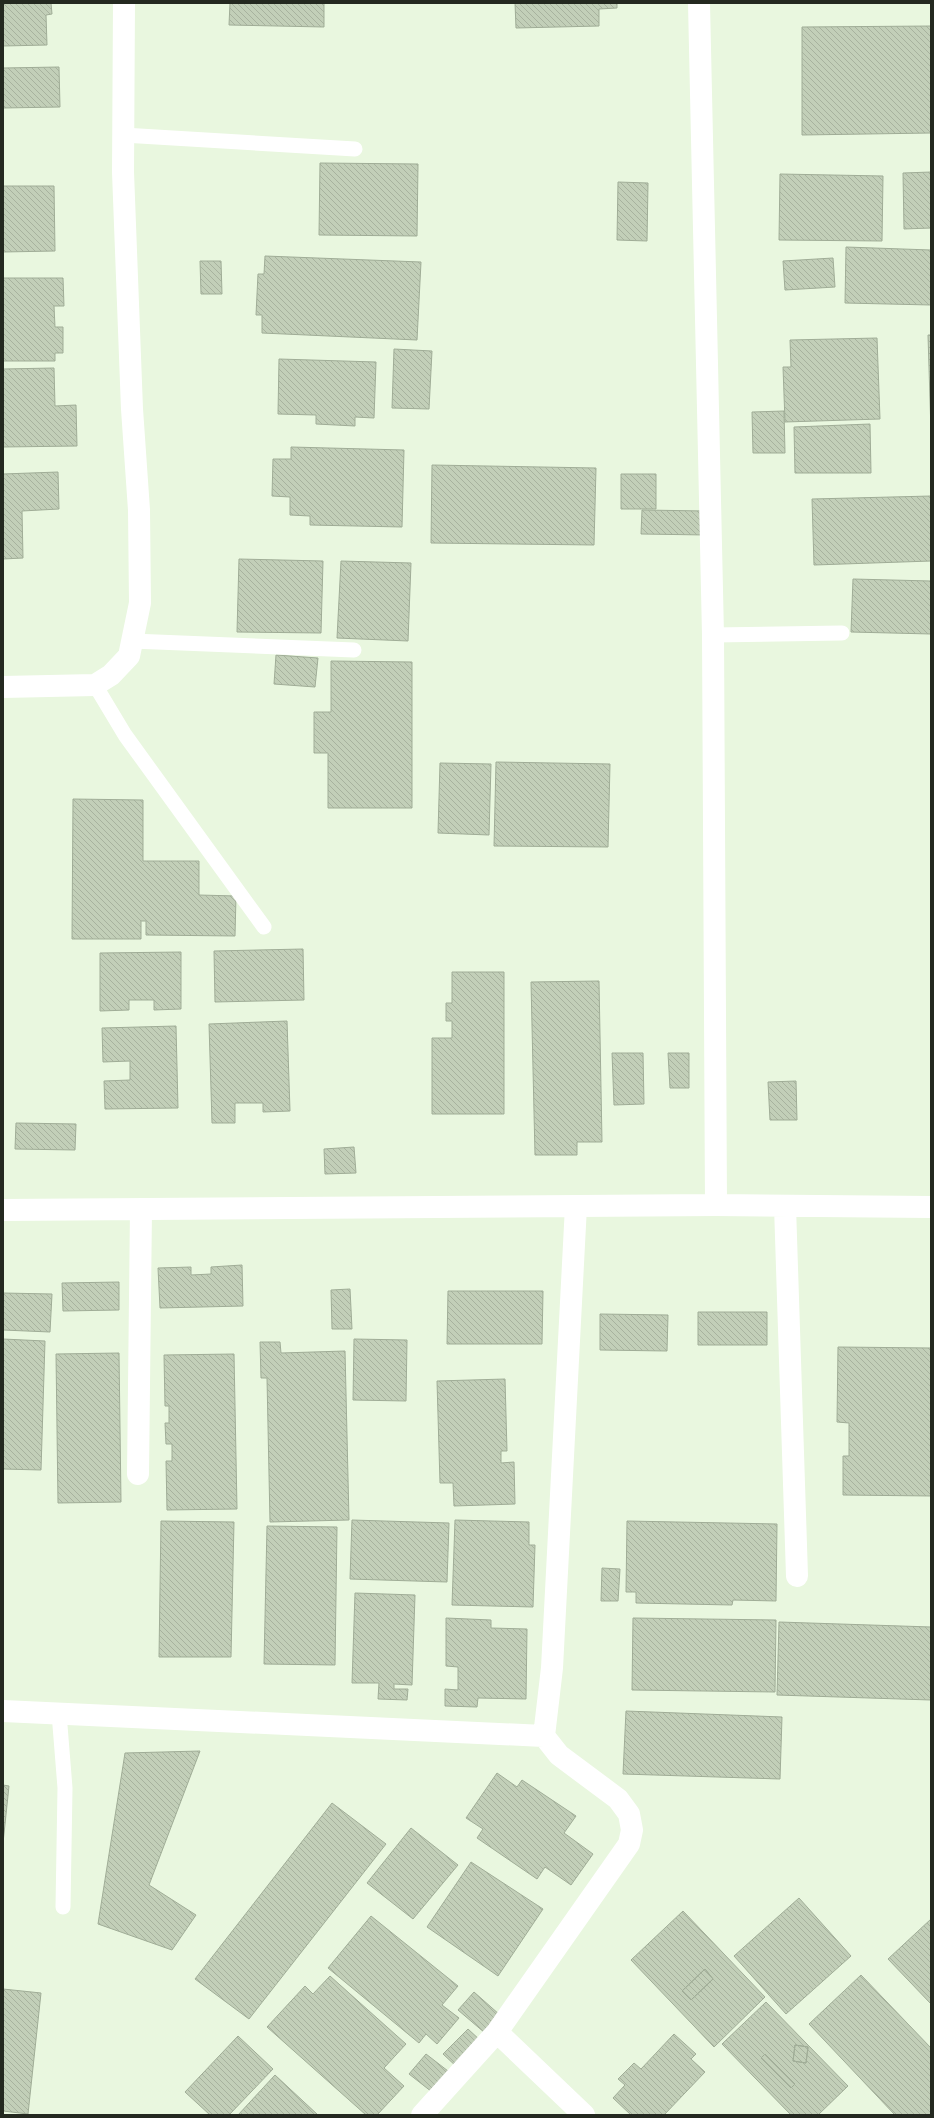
<svg xmlns="http://www.w3.org/2000/svg" width="934" height="2118" font-family="'IBM Plex Sans',sans-serif">
<style>
.building{fill:url(#building-back-hatch);stroke:#a0ad97;fill-rule:evenodd}
.lines{fill:none;stroke-linecap:round;stroke-linejoin:round}
.service{stroke:#fff;stroke-width:15}
.minor{stroke:#fff;stroke-width:22}
</style>
<defs>
<pattern id="building-back-hatch" width="6" height="6" patternUnits="userSpaceOnUse"><rect width="6" height="6" fill="#c2cfb8"/><path d="M-1 5l2 2M0 0l6 6M5-1l2 2" fill="none" stroke="#a7b29e"/></pattern>
</defs>
<rect width="100%" height="100%" fill="#e9f7df"/>
<!-- building -->
<path class="building" d="M 3,3 L 51,3 L 52,14 L 46,15 L 47,45 L 3,46 Z
M 230,3 L 324,3 L 324,27 L 229,25 Z
M 515,3 L 617,3 L 617,8 L 599,9 L 599,26 L 516,28 Z
M 931,26 L 931,133 L 802,135 L 802,27 Z
M 59,67 L 60,107 L 3,108 L 3,68 Z
M 320,163 L 418,164 L 417,236 L 319,235 Z
M 931,172 L 931,228 L 904,229 L 903,173 Z
M 780,174 L 883,176 L 882,241 L 779,240 Z
M 618,182 L 648,183 L 647,241 L 617,240 Z
M 3,186 L 54,186 L 55,251 L 3,252 Z
M 846,247 L 931,250 L 931,305 L 845,303 Z
M 265,256 L 421,262 L 417,340 L 262,333 L 262,315 L 256,315 L 258,274 L 264,274 Z
M 833,258 L 835,287 L 785,290 L 783,261 Z
M 200,261 L 221,261 L 222,294 L 201,294 Z
M 3,278 L 63,278 L 64,306 L 54,306 L 55,327 L 63,327 L 63,353 L 55,353 L 55,361 L 3,361 Z
M 928,335 L 931,335 L 931,432 Z
M 877,338 L 880,419 L 785,422 L 783,367 L 791,367 L 790,340 Z
M 394,349 L 432,351 L 429,409 L 392,408 Z
M 279,359 L 376,362 L 374,418 L 355,417 L 355,426 L 316,424 L 316,415 L 278,414 Z
M 54,368 L 55,406 L 76,405 L 77,446 L 3,447 L 3,369 Z
M 784,411 L 785,453 L 753,453 L 752,412 Z
M 870,424 L 871,473 L 795,473 L 794,427 Z
M 291,447 L 404,450 L 402,527 L 310,525 L 310,516 L 290,515 L 290,497 L 272,496 L 273,459 L 291,459 Z
M 432,465 L 596,468 L 594,545 L 431,543 Z
M 58,472 L 59,509 L 22,511 L 23,558 L 3,559 L 3,474 Z
M 621,474 L 656,474 L 656,509 L 621,509 Z
M 931,496 L 931,561 L 814,565 L 812,499 Z
M 642,510 L 706,511 L 706,535 L 641,534 Z
M 239,559 L 323,561 L 321,633 L 237,632 Z
M 341,561 L 411,563 L 408,641 L 337,638 Z
M 853,579 L 931,581 L 931,634 L 851,632 Z
M 276,655 L 318,658 L 315,687 L 274,684 Z
M 331,661 L 412,662 L 412,808 L 328,808 L 328,753 L 314,753 L 314,712 L 331,712 Z
M 496,762 L 610,764 L 608,847 L 494,846 Z
M 440,763 L 491,764 L 489,835 L 438,833 Z
M 73,799 L 143,800 L 143,861 L 199,861 L 199,895 L 236,896 L 235,936 L 146,935 L 146,921 L 141,921 L 141,939 L 72,939 Z
M 303,949 L 304,1000 L 215,1002 L 214,951 Z
M 181,952 L 181,1009 L 154,1010 L 154,1000 L 129,1000 L 129,1010 L 100,1011 L 100,953 Z
M 452,972 L 504,972 L 504,1114 L 432,1114 L 432,1038 L 452,1038 L 452,1021 L 446,1021 L 446,1003 L 452,1003 Z
M 599,981 L 602,1142 L 577,1142 L 577,1155 L 535,1155 L 531,982 Z
M 287,1021 L 290,1111 L 263,1112 L 263,1103 L 235,1103 L 235,1123 L 212,1123 L 209,1024 Z
M 176,1026 L 178,1108 L 105,1109 L 104,1081 L 130,1080 L 130,1061 L 103,1062 L 102,1028 Z
M 612,1053 L 643,1053 L 644,1104 L 614,1105 Z
M 668,1053 L 689,1053 L 689,1088 L 670,1088 Z
M 796,1081 L 797,1120 L 770,1120 L 768,1082 Z
M 16,1123 L 76,1124 L 75,1150 L 15,1149 Z
M 354,1147 L 356,1173 L 325,1174 L 324,1149 Z
M 242,1265 L 243,1306 L 160,1308 L 158,1268 L 191,1267 L 191,1275 L 211,1274 L 211,1267 Z
M 119,1282 L 119,1310 L 63,1311 L 62,1283 Z
M 350,1289 L 352,1329 L 332,1329 L 331,1290 Z
M 448,1291 L 543,1291 L 542,1344 L 447,1344 Z
M 3,1293 L 52,1294 L 50,1332 L 3,1330 Z
M 698,1312 L 767,1312 L 767,1345 L 698,1345 Z
M 600,1314 L 668,1315 L 667,1351 L 600,1350 Z
M 3,1339 L 45,1341 L 41,1470 L 3,1469 Z
M 354,1339 L 407,1340 L 406,1401 L 353,1400 Z
M 260,1342 L 280,1342 L 281,1353 L 345,1351 L 349,1520 L 270,1522 L 267,1378 L 261,1378 Z
M 838,1347 L 931,1348 L 931,1496 L 843,1495 L 843,1456 L 849,1456 L 849,1423 L 837,1422 Z
M 119,1353 L 121,1502 L 58,1503 L 56,1354 Z
M 234,1354 L 237,1509 L 167,1510 L 166,1461 L 172,1461 L 172,1444 L 166,1444 L 165,1423 L 169,1423 L 169,1406 L 165,1406 L 164,1355 Z
M 505,1379 L 507,1451 L 501,1451 L 501,1463 L 514,1462 L 515,1504 L 454,1506 L 453,1483 L 440,1483 L 437,1381 Z
M 352,1520 L 449,1523 L 447,1582 L 350,1579 Z
M 455,1520 L 529,1522 L 529,1545 L 535,1545 L 533,1607 L 452,1605 Z
M 161,1521 L 234,1522 L 231,1657 L 159,1657 Z
M 627,1521 L 777,1524 L 776,1601 L 733,1600 L 732,1605 L 636,1603 L 636,1592 L 626,1592 Z
M 267,1526 L 337,1527 L 335,1665 L 264,1664 Z
M 602,1568 L 620,1569 L 618,1601 L 601,1601 Z
M 355,1593 L 415,1595 L 412,1685 L 394,1684 L 394,1689 L 408,1689 L 407,1700 L 378,1699 L 379,1683 L 352,1683 Z
M 446,1618 L 491,1620 L 491,1628 L 527,1629 L 526,1699 L 478,1698 L 477,1707 L 445,1706 L 445,1689 L 458,1690 L 458,1667 L 446,1666 Z
M 633,1618 L 776,1620 L 775,1692 L 632,1690 Z
M 779,1622 L 931,1627 L 931,1700 L 777,1695 Z
M 626,1711 L 782,1717 L 780,1779 L 623,1774 Z
M 200,1751 L 149,1885 L 196,1915 L 172,1950 L 98,1924 L 125,1753 Z
M 497,1773 L 517,1787 L 522,1780 L 576,1816 L 564,1833 L 593,1854 L 571,1885 L 545,1867 L 537,1879 L 477,1838 L 483,1829 L 466,1818 Z
M 3,1785 L 9,1786 L 3,1843 Z
M 332,1803 L 386,1844 L 249,2019 L 195,1979 Z
M 411,1828 L 458,1865 L 413,1919 L 367,1883 Z
M 471,1862 L 543,1909 L 498,1976 L 427,1927 Z
M 799,1898 L 851,1956 L 786,2014 L 734,1956 Z
M 683,1911 L 765,1997 L 714,2047 L 631,1960 ZM 705,1969 L 713,1979 L 691,2000 L 682,1991 Z
M 371,1916 L 458,1986 L 442,2005 L 459,2018 L 437,2044 L 426,2034 L 419,2043 L 328,1968 Z
M 931,1919 L 931,2004 L 888,1959 Z
M 705,1969 L 713,1979 L 691,2000 L 682,1991 Z
M 861,1975 L 931,2048 L 931,2113 L 929,2115 L 895,2115 L 809,2024 Z
M 330,1976 L 406,2044 L 384,2068 L 404,2086 L 377,2115 L 366,2115 L 267,2027 L 305,1986 L 313,1994 Z
M 3,1989 L 41,1993 L 28,2114 L 3,2111 Z
M 474,1992 L 500,2015 L 485,2033 L 458,2010 Z
M 766,2002 L 848,2086 L 818,2115 L 791,2115 L 722,2044 ZM 795,2045 L 808,2047 L 806,2063 L 793,2061 ZM 765,2054 L 795,2084 L 791,2088 L 761,2058 Z
M 468,2029 L 481,2041 L 458,2068 L 443,2054 Z
M 674,2034 L 696,2054 L 691,2059 L 705,2072 L 664,2115 L 631,2115 L 613,2098 L 625,2085 L 618,2079 L 634,2063 L 641,2069 Z
M 238,2036 L 273,2069 L 229,2115 L 210,2115 L 185,2092 Z
M 795,2045 L 808,2047 L 806,2063 L 793,2061 Z
M 426,2054 L 448,2071 L 432,2092 L 409,2074 Z
M 765,2054 L 795,2084 L 791,2088 L 761,2058 Z
M 275,2075 L 318,2115 L 238,2115 Z"/>
<g class="lines">
<!-- service -->
<path class="service" d="M 123,135 L 355,149
M 713,635 L 842,633
M 132,641 L 354,650
M 95,685 L 125,735 L 264,927
M 59,1713 L 65,1788 L 63,1907"/>
<!-- minor -->
<path class="minor" d="M 699,3 L 713,635 L 716,1205
M 3,687 L 95,685 L 111,675 L 129,656 L 140,603 L 139,510 L 132,409 L 123,172 L 124,3
M 785,1206 L 797,1576
M 3,1210 L 716,1205 L 931,1207
M 138,1474 L 141,1209
M 3,1711 L 544,1736
M 497,2032 L 584,2115
M 422,2115 L 497,2032 L 629,1844 L 632,1830 L 629,1814 L 618,1799 L 559,1755 L 544,1736 L 552,1668 L 576,1206"/>
</g>
<!-- border -->
<rect width="934" height="2118" fill="none" stroke="#242920" stroke-width="8"/>
</svg>
